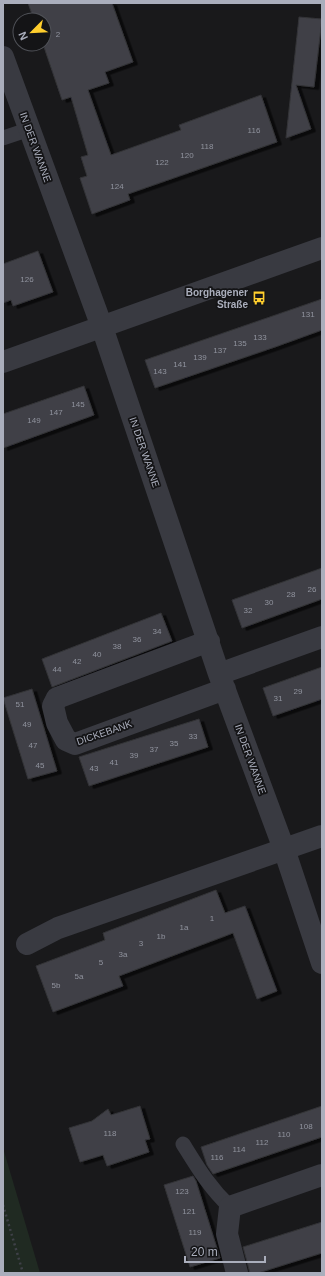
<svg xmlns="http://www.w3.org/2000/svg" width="325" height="1276" font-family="Arial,sans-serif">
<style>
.green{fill:#202a22}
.building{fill:#404146;stroke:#333337;filter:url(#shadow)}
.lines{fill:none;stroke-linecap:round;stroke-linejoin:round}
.path{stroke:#3f4148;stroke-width:2.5;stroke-dasharray:2 3;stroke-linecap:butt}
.lane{stroke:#393a41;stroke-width:15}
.street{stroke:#393a41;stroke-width:22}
.labels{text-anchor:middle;stroke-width:3.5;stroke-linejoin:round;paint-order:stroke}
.number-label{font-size:8px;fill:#90939e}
.street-label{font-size:10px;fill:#aaaebc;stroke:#141416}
.poi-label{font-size:10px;font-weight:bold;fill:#aaaebc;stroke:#141416;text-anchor:end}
</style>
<defs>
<filter id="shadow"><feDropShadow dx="4.5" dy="2.5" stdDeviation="0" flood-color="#0009"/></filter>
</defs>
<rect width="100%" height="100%" fill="#19191b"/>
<!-- green -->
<path class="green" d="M 3,1148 L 40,1273 L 3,1273 Z"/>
<!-- building -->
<path class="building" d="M 28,3 L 112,3 L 133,62 L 105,72 L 109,83 L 88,90 L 111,155 L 181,130 L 179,125 L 261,95 L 277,142 L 128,194 L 130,200 L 92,214 L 80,178 L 87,176 L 81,157 L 88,155 L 71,97 L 62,100 L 43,44 L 44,44 L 44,20 L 34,20 Z
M 299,17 L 322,19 L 314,87 L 296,85 L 311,129 L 286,138 Z
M 38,251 L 53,292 L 13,306 L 11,300 L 3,303 L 3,264 Z
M 322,299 L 322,330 L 275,347 L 155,388 L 145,360 Z
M 84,386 L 94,415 L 3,448 L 3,414 Z
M 322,568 L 322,599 L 242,628 L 232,600 Z
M 161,613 L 172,641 L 52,687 L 42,659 Z
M 322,667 L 322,699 L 273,716 L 263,688 Z
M 32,689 L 57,771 L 28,779 L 3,698 Z
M 199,719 L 208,747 L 89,786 L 79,757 Z
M 216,890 L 225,913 L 245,906 L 277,991 L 257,999 L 233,933 L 119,976 L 123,986 L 53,1012 L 36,966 L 105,940 L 103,933 Z
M 140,1106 L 150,1139 L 145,1140 L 149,1152 L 107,1166 L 103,1155 L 80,1162 L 69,1128 L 92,1121 L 108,1109 L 111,1115 Z
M 322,1106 L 322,1137 L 213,1174 L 207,1165 L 201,1147 Z
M 193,1176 L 196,1181 L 220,1258 L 190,1267 L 164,1185 Z
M 322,1222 L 322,1253 L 258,1273 L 250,1273 L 243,1247 Z"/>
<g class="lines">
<!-- path -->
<path class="path" d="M 3,1205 L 23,1273"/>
<!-- lane -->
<path class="lane" d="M 3,138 L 30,129
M 183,1144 C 198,1168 209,1187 230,1207"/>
<!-- street -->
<path class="street" d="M 3,57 L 102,327 L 219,674 L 284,849 L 322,963
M 3,362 L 322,248
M 209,641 L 57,698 L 53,706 L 57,723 L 66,740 L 75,744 L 225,689
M 219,674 L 322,637
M 27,944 L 58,928 L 322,836
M 237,1273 L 227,1234 L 230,1207 L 322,1175"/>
</g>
<!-- icons -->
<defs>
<g id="bus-bare" transform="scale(1.08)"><path d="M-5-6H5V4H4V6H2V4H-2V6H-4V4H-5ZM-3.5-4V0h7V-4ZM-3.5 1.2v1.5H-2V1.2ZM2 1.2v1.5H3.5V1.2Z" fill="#ffce2d" stroke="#141416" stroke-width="2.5" paint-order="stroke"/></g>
</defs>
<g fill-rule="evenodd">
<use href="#bus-bare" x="259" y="298"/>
</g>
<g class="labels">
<!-- number labels -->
<g class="number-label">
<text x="58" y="37">2</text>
<text x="254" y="133">116</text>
<text x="207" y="149">118</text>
<text x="187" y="158">120</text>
<text x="162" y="165">122</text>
<text x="117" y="189">124</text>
<text x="27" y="282">126</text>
<text x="308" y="317">131</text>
<text x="260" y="340">133</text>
<text x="240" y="346">135</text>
<text x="220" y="353">137</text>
<text x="200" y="360">139</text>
<text x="180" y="367">141</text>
<text x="160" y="374">143</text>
<text x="78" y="407">145</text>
<text x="56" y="415">147</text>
<text x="34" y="423">149</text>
<text x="312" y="592">26</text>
<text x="291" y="597">28</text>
<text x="269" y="605">30</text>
<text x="248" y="613">32</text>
<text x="157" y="634">34</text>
<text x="137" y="642">36</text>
<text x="117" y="649">38</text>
<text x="97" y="657">40</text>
<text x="77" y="664">42</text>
<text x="57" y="672">44</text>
<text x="298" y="694">29</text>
<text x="278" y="701">31</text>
<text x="20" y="707">51</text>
<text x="27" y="727">49</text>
<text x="193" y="739">33</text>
<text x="174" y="746">35</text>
<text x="33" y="748">47</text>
<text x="154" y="752">37</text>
<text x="134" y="758">39</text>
<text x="114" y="765">41</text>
<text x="40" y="768">45</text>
<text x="94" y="771">43</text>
<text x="212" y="921">1</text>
<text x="184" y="930">1a</text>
<text x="161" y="939">1b</text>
<text x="141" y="946">3</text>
<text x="123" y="957">3a</text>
<text x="101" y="965">5</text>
<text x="79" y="979">5a</text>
<text x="56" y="988">5b</text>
<text x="306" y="1129">108</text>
<text x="110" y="1136">118</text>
<text x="284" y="1137">110</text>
<text x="262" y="1145">112</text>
<text x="239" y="1152">114</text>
<text x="217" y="1160">116</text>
<text x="182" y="1194">123</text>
<text x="189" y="1214">121</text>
<text x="195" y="1235">119</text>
</g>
<!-- street labels -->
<g class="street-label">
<text transform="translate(36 147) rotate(70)" y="4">IN DER WANNE</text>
<text transform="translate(145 452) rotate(71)" y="4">IN DER WANNE</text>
<text transform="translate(104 732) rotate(-19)" y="4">DICKEBANK</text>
<text transform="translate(251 759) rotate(70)" y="4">IN DER WANNE</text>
</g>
<!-- poi labels -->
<g class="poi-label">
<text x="248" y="296">Borghagener<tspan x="248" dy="12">Straße</tspan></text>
</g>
</g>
<!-- border -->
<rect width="325" height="1276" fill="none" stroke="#aaaebc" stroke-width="8"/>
<!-- north arrow -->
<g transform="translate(32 32) rotate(246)"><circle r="19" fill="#141416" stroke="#505258"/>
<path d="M0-3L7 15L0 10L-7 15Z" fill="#ffce2d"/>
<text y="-6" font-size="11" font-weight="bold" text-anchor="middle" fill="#aaaebc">N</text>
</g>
<!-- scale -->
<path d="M185 1256v6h80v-6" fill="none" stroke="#aaaebc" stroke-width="2"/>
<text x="191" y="1256" font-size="12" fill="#aaaebc" stroke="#141416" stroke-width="3" paint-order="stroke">20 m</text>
</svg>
